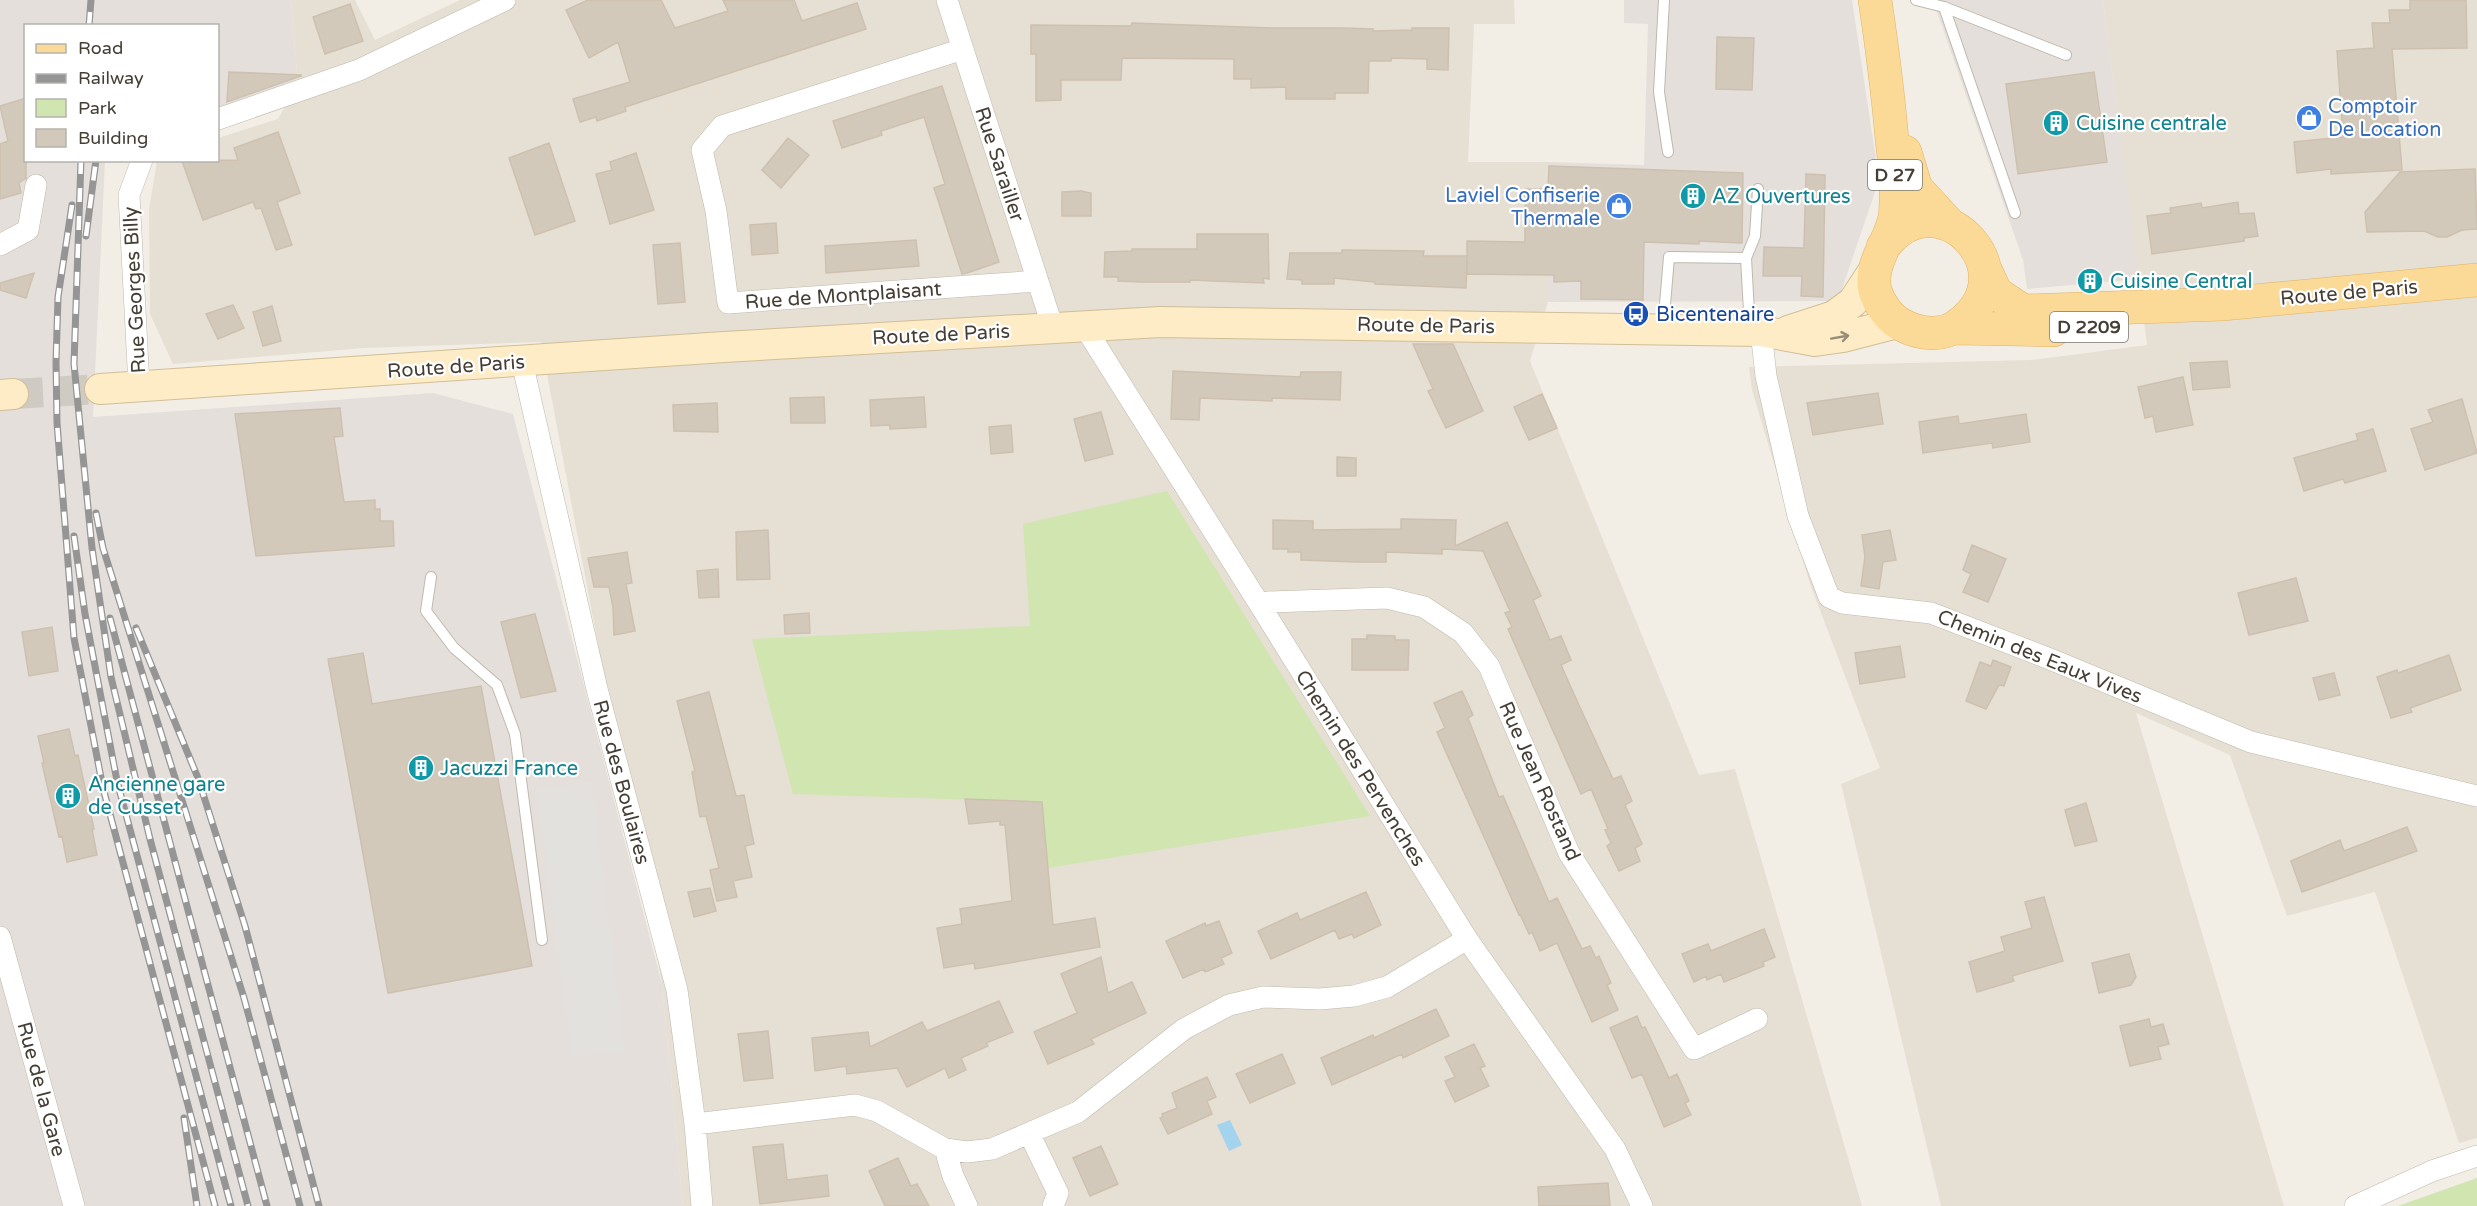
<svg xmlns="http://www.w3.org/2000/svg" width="2477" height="1206" font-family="'Varela Round',sans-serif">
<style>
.residential{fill:#e6dfd4}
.industrial{fill:#e4dfda}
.green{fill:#d0e5af}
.parking{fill:#e3e1de}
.water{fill:#a3d3ed}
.building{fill:#d3c9bb;stroke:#cec0af;stroke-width:1.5}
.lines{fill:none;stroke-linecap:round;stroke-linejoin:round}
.secondary-tunnel{stroke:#cfcbc3;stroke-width:30;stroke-dasharray:30 15;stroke-linecap:butt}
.lane-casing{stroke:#c0b8ab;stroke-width:12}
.street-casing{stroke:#c0b8ab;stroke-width:22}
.secondary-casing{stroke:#d1be97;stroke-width:32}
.primary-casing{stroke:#dfb466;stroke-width:34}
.lane{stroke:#fff;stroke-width:10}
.street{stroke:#fff;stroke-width:21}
.secondary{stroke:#fdecc5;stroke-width:30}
.primary{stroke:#fbd996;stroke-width:33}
.rail-casing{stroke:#959595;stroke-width:7}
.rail{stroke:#fff;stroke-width:4.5;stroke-dasharray:14;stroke-linecap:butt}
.oneway{stroke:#978c76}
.labels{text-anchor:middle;stroke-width:4.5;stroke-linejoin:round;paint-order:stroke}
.shield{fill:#fff;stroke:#7c7872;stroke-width:1.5}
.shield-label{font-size:18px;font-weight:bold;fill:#443e35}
.shop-label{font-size:20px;fill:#366cbe;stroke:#fff;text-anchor:start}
.culture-label{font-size:20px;fill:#0d838f;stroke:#fff;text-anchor:start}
.street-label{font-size:20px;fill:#443e35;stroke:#fff}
.transit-label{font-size:20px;fill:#164399;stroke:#fff;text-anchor:start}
</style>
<rect width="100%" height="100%" fill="#f2eee6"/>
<!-- residential -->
<path class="residential" d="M 291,0 L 355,0 L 375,40 L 460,0 L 1514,0 L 1515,24 L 1474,24 L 1468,162 L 1548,162 L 1548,302 L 1530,361 L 1699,775 L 1735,769 L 1862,1206 L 683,1206 L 662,984 L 541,342 L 364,348 L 173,364 L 150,314 L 149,210 L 157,161 L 218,160 L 218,138 L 278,119 L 298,84 Z
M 2103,0 L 2477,0 L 2477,1138 L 2459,1143 L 2375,892 L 2287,916 L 2230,755 L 2136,713 L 2284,1206 L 1941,1206 L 1841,784 L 1880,768 L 1810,584 L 1752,390 L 1749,367 L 2032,360 L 2147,345 Z"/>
<!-- industrial -->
<path class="industrial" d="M 0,0 L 291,0 L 298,84 L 218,109 L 218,26 L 26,26 L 26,160 L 105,161 L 93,417 L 433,393 L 513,414 L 662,984 L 683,1206 L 0,1206 Z
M 1624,0 L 1852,0 L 1879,180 L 1838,301 L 1548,302 L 1548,162 L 1644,165 L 1648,24 L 1624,23 Z
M 1933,0 L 2103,0 L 2139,279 L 2027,289 L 2023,260 Z"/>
<!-- green -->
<path class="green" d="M 1167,491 L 1370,816 L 1048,868 L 1042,802 L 793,794 L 752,639 L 1030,626 L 1023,524 Z
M 2477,1178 L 2477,1206 L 2398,1206 Z"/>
<!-- parking -->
<path class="parking" d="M 591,782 L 625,1052 L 572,1058 L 537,789 Z"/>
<!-- water -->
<path class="water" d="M 1230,1120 L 1242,1145 L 1229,1151 L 1217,1125 Z"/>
<!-- building -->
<path class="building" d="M 588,0 L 661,0 L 675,28 L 728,11 L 723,0 L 794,0 L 802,21 L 857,3 L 866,29 L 625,107 L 626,111 L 597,121 L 596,117 L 580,122 L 573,99 L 630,82 L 618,42 L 589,58 L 566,10 Z
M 2410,0 L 2466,0 L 2467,48 L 2392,49 L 2402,170 L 2331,174 L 2331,169 L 2297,173 L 2294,142 L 2343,137 L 2337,51 L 2374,48 L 2372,23 L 2390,23 L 2389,10 L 2410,10 Z
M 350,4 L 363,41 L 325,54 L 313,17 Z
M 1132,23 L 1272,28 L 1342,28 L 1373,29 L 1373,31 L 1412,30 L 1412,28 L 1449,28 L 1448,70 L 1427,69 L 1427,59 L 1391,58 L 1391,61 L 1369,61 L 1368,93 L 1335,93 L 1335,99 L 1286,99 L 1286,87 L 1251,88 L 1251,79 L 1234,79 L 1234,59 L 1122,58 L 1121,80 L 1061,80 L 1061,100 L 1036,101 L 1036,54 L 1031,54 L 1031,25 L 1131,26 Z
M 1717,37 L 1754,38 L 1752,90 L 1716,89 Z
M 229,72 L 301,75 L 301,76 L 227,102 Z
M 2094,72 L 2107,162 L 2018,174 L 2006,84 Z
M 942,86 L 999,262 L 967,273 L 962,274 L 934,188 L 945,184 L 924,117 L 881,131 L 882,135 L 842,148 L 833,121 Z
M 26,98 L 26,178 L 19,183 L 21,193 L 0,199 L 0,144 L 8,141 L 0,106 Z
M 278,132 L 300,193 L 277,202 L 292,245 L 276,250 L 261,208 L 256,209 L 253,202 L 203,220 L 182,161 L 238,160 L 234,148 Z
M 788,138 L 809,155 L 781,188 L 762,170 Z
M 549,143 L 575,221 L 535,235 L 509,158 Z
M 636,153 L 654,210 L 610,224 L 596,174 L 612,170 L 610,162 Z
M 1549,166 L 1743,173 L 1742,243 L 1699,241 L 1699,244 L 1644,242 L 1643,300 L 1581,299 L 1581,281 L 1554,282 L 1554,275 L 1467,274 L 1467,241 L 1525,242 L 1525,189 L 1548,189 Z
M 2475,169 L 2477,229 L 2462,230 L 2447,237 L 2438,237 L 2424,231 L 2367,232 L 2365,212 L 2400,172 Z
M 1806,174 L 1825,175 L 1823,297 L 1801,296 L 1802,276 L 1763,276 L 1764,247 L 1804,248 Z
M 1081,191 L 1091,193 L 1091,216 L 1062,216 L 1062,192 Z
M 2238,202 L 2239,214 L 2254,213 L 2258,236 L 2244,238 L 2244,241 L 2152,254 L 2147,216 L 2171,213 L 2170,208 L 2201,203 L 2202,208 Z
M 776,223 L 778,253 L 752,255 L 750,225 Z
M 1197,234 L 1268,234 L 1269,279 L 1263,278 L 1264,283 L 1190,280 L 1190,282 L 1142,282 L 1118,281 L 1118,277 L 1104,277 L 1105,252 L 1132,251 L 1132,249 L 1197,249 Z
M 916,240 L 919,266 L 826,273 L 825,246 Z
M 680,243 L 685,302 L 658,304 L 653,245 Z
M 1342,250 L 1424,251 L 1423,256 L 1467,256 L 1466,288 L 1375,284 L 1375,282 L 1334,278 L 1334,284 L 1302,284 L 1302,280 L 1287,279 L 1290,253 L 1342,253 Z
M 34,273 L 26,298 L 0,290 L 0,283 Z
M 233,305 L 244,328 L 218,339 L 206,314 Z
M 272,306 L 281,341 L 263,346 L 253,312 Z
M 1413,344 L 1453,344 L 1483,411 L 1446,428 L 1428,391 L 1433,389 Z
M 2227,361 L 2230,387 L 2193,390 L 2190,363 Z
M 1173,371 L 1300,377 L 1301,372 L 1341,372 L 1340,400 L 1272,398 L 1272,401 L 1200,398 L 1199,420 L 1171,419 Z
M 2183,377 L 2193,425 L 2156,432 L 2153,416 L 2145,418 L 2138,387 Z
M 1878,393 L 1883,424 L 1813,435 L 1807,403 Z
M 1542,394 L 1557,428 L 1529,440 L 1514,407 Z
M 824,397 L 825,423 L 791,423 L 790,398 Z
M 924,397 L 926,427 L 890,429 L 890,425 L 871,426 L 870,400 Z
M 2462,399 L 2477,453 L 2425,470 L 2411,429 L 2433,422 L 2428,410 Z
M 717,403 L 718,432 L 674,431 L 673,405 Z
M 340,408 L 343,436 L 334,437 L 344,502 L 375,500 L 375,509 L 380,509 L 380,521 L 393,521 L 394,546 L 256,556 L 235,414 Z
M 1101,412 L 1113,454 L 1085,461 L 1074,419 Z
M 2026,414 L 2030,442 L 1993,448 L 1992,443 L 1923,453 L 1919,422 L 1958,416 L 1959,424 Z
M 1011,425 L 1013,452 L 991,454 L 989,427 Z
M 2373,429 L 2386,471 L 2345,483 L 2343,479 L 2304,491 L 2294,458 L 2358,440 L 2356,434 Z
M 1337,457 L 1356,458 L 1356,476 L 1337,476 Z
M 1401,519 L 1456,520 L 1455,546 L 1507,522 L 1541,596 L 1533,600 L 1550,640 L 1561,636 L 1571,660 L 1561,665 L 1578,703 L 1613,779 L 1621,776 L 1632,801 L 1625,805 L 1642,844 L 1635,848 L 1640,861 L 1619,871 L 1607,846 L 1611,843 L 1605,830 L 1608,829 L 1591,789 L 1581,794 L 1508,629 L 1512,627 L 1505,613 L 1510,611 L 1483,551 L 1442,549 L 1442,554 L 1386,552 L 1386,562 L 1357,562 L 1301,560 L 1301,552 L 1288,552 L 1288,549 L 1273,549 L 1273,520 L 1313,521 L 1313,530 L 1401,529 Z
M 768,530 L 770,579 L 737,580 L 736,532 Z
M 1890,530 L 1896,560 L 1883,562 L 1879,589 L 1861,586 L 1865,557 L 1862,535 Z
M 1972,545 L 2006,559 L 1988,602 L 1963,592 L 1971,574 L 1963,570 Z
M 627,552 L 632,583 L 626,584 L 635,631 L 614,635 L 613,607 L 609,587 L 594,587 L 588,558 Z
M 718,569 L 719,597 L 699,598 L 697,571 Z
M 2296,578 L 2308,621 L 2249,635 L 2238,593 Z
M 809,613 L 810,633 L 785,634 L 784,615 Z
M 535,614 L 556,691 L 521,698 L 501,622 Z
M 52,627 L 58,671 L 29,676 L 22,632 Z
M 1367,635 L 1395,636 L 1395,640 L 1409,640 L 1408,670 L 1352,670 L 1352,639 L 1367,639 Z
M 1900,646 L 1905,677 L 1860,684 L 1855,653 Z
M 363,653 L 372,704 L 481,686 L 532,966 L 388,993 L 328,659 Z
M 2449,655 L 2461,690 L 2410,708 L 2412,712 L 2391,718 L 2377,677 L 2397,670 L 2398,673 Z
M 1993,660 L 2011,667 L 2004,686 L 1999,685 L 1986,709 L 1966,701 L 1980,662 L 1991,666 Z
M 2334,673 L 2340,695 L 2319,700 L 2313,678 Z
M 1462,691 L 1473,715 L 1468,718 L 1499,797 L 1503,796 L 1549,902 L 1557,898 L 1582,949 L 1590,946 L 1596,958 L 1599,956 L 1611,983 L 1607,985 L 1618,1010 L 1592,1022 L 1557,943 L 1540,951 L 1532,932 L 1529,934 L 1520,914 L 1519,915 L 1437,732 L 1445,728 L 1434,703 Z
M 709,692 L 736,796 L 744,795 L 754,844 L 745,846 L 752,877 L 733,881 L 737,897 L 717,901 L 710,870 L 719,868 L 706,816 L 700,817 L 692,772 L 695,771 L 677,701 Z
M 69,729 L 75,756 L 78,755 L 94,829 L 92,829 L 97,855 L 67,862 L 62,836 L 59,837 L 42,763 L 44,763 L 38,736 Z
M 965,799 L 1042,802 L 1053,925 L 1095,918 L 1100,947 L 975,969 L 974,963 L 944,968 L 937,928 L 962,924 L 960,909 L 1012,901 L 1005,825 L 1000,825 L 1000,821 L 969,824 Z
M 2086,803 L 2097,841 L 2075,846 L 2065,810 Z
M 2407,827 L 2417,851 L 2302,892 L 2291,861 L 2340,840 L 2344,851 Z
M 710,888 L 716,911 L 694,917 L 688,892 Z
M 1366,892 L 1381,925 L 1354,938 L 1352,934 L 1339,939 L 1335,930 L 1271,959 L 1258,931 L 1297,913 L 1300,920 Z
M 2044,897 L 2063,961 L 2012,976 L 2014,981 L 1977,992 L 1969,962 L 2005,951 L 2001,937 L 2032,928 L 2025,902 Z
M 1219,921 L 1232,953 L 1221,958 L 1224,964 L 1205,972 L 1204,969 L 1183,978 L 1166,941 L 1205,923 L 1206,926 Z
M 1764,929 L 1775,957 L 1763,962 L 1764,966 L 1724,982 L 1721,974 L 1707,980 L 1706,976 L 1694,982 L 1682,954 L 1708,944 L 1711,951 Z
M 2129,954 L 2136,977 L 2131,985 L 2099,993 L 2092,963 Z
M 1101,957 L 1108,993 L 1132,982 L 1146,1013 L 1091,1039 L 1094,1044 L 1048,1064 L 1034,1032 L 1077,1013 L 1061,974 Z
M 999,1001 L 1013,1032 L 986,1043 L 988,1046 L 961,1058 L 966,1070 L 949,1078 L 945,1068 L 907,1087 L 897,1068 L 847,1074 L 846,1066 L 815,1071 L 812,1038 L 868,1032 L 870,1047 L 922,1022 L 927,1031 Z
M 1436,1009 L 1449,1036 L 1403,1058 L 1402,1054 L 1332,1085 L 1321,1058 L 1373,1035 L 1374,1038 Z
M 1637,1016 L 1642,1028 L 1645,1027 L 1669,1078 L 1677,1074 L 1689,1101 L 1685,1103 L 1691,1115 L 1664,1127 L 1642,1074 L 1632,1078 L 1610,1028 Z
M 2149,1019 L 2151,1027 L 2163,1024 L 2169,1044 L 2158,1047 L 2161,1059 L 2130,1066 L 2120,1026 Z
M 768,1031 L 773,1078 L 744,1081 L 738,1034 Z
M 1474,1044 L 1485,1066 L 1480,1068 L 1489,1086 L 1455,1102 L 1445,1081 L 1455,1077 L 1445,1057 Z
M 1282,1054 L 1295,1083 L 1250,1103 L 1236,1074 Z
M 1207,1077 L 1216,1097 L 1207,1101 L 1212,1114 L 1168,1134 L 1160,1118 L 1163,1117 L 1162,1114 L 1177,1108 L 1172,1093 Z
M 783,1144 L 787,1180 L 827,1175 L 829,1196 L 760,1204 L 753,1147 Z
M 1101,1146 L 1118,1184 L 1090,1196 L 1073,1158 Z
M 898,1158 L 911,1186 L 917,1184 L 929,1206 L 885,1206 L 869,1171 Z
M 1608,1183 L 1610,1206 L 1539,1206 L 1538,1187 Z"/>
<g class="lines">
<!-- secondary-tunnel -->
<path class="secondary-tunnel" d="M 13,394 L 100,389"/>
<!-- lane casing -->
<g class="lane-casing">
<path id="lane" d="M 1664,0 L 1659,92 L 1668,152
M 1916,0 L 1944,7 L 2066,55
M 1944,7 L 2015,213
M 1746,258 L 1755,236 L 1758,189
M 1663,328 L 1669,257 L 1746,258 L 1750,330
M 431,577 L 426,611 L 454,648 L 497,685 L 515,734 L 542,940"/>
</g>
<!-- street casing -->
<g class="street-casing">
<path id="street" d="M 947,0 L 1053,328
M 963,49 L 722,126 L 702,150 L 716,211 L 728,303 L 1038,281
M 218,119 L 359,70 L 505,0
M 0,245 L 28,230 L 36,185
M 1084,326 L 1260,605 L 1467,939 L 1615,1149 L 1642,1206
M 1761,331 L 1766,376 L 1798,516 L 1829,597 L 1842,603 L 1931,613 L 2050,659 L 2251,742 L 2477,796
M 522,362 L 597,689 L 677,990 L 695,1124 L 702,1206
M 139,386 L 129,195 L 142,160
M 1260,605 L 1268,602 L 1387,598 L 1424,607 L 1463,633 L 1489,666 L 1569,853 L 1694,1049 L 1757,1019
M 0,937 L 74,1206
M 695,1124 L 855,1105 L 877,1111 L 945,1149 L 967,1152 L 992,1149 L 1078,1112 L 1184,1029 L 1229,1005 L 1263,997 L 1320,999 L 1354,996 L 1387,987 L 1467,939
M 1029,1133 L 1058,1193 L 1053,1206
M 945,1149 L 953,1176 L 967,1206
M 2355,1206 L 2432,1171 L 2477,1156"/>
</g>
<!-- secondary casing -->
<g class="secondary-casing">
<path id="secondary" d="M 1788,331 L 1834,316 L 1853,302 L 1874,270
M 100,389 L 724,347 L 1160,322 L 1761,331 L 1815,341 L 1843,337 L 1897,323
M 0,395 L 13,394"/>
</g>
<!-- primary casing -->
<g class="primary-casing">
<path id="primary" d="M 1875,0 C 1882,47 1888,93 1892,140 C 1894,158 1897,177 1896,194 C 1896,202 1896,210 1895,217 C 1890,242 1869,264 1875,290 C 1879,304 1890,319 1902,325 C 1919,334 1942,337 1958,325 C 2026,277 1952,191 1899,231 C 1893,235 1888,241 1883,247
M 1905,152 L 1916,188 L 1950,225
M 1985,269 L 1996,293 L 2023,311 L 2222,304 L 2477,280
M 1955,328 L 2054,330"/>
</g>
<!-- lane -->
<use href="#lane" class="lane"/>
<!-- street -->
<use href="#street" class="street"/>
<!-- secondary -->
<use href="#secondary" class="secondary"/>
<!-- primary -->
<use href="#primary" class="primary"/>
<!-- rail casing -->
<g class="rail-casing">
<path id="rail" d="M 89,26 L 91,0
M 81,160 L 74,364 L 92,548 L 111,677 L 150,839 L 248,1206
M 72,205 L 58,297 L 56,362 L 57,423 L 74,638 L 103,788 L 215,1206
M 86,236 L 96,160
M 96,513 L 103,548 L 244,998 L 300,1206
M 74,536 L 85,614 L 117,781 L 231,1206
M 110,618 L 267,1206
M 136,628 L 198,778 L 245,926 L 319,1206
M 184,1118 L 197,1206"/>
</g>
<!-- rail -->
<use href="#rail" class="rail"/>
</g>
<!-- one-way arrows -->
<defs><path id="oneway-shaft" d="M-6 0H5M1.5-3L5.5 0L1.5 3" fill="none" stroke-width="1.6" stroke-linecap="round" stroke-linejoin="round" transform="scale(1.5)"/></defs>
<use class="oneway" href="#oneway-shaft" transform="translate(1840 337) rotate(-10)"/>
<!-- icons -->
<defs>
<g id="shop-disc" transform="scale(1.35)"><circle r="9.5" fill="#3f7fe0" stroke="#fff"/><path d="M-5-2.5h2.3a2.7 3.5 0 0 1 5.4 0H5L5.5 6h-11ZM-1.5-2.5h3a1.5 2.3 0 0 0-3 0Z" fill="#fff"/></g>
<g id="building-disc" transform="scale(1.35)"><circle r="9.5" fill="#0f9aa8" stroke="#fff"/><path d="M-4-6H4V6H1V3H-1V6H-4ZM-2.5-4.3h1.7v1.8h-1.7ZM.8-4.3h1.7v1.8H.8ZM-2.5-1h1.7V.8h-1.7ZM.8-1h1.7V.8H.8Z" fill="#fff"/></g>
<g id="bus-disc" transform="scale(1.35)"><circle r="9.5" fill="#1a4fb4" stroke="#fff"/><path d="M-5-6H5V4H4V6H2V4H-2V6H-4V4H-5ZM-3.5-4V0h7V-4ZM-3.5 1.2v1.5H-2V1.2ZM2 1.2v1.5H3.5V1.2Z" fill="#fff"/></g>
</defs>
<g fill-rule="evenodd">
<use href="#shop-disc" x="2309" y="118"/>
<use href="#building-disc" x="2056" y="123"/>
<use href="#building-disc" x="1693" y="196"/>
<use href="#shop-disc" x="1619" y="206"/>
<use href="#building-disc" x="2090" y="281"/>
<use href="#bus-disc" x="1636" y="314"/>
<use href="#building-disc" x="421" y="768"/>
<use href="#building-disc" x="68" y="796"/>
</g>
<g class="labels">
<!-- shield labels -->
<g class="shield">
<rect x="1868" y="160" width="54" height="30" rx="4.5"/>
<rect x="2050" y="312" width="78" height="30" rx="4.5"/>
</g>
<g class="shield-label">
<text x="1895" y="181">D 27</text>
<text x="2089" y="333">D 2209</text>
</g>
<!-- shop labels -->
<g class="shop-label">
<text x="2328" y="113">Comptoir<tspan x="2328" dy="23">De Location</tspan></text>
<text x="1600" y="202" text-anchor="end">Laviel Confiserie<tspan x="1600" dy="23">Thermale</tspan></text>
</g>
<!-- culture labels -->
<g class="culture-label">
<text x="2076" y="130">Cuisine centrale</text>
<text x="1712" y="203">AZ Ouvertures</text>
<text x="2110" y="288">Cuisine Central</text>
<text x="440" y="775">Jacuzzi France</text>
<text x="88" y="791">Ancienne gare<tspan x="88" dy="23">de Cusset</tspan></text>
</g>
<!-- street labels -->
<g class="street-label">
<text transform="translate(1000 164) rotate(72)" y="7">Rue Sarailler</text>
<text transform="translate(134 290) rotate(-93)" y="7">Rue Georges Billy</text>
<text transform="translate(2349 292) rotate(-5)" y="7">Route de Paris</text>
<text transform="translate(843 295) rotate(-4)" y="7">Rue de Montplaisant</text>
<text transform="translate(1426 325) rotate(1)" y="7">Route de Paris</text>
<text transform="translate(941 334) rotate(-3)" y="7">Route de Paris</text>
<text transform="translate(456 366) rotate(-4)" y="7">Route de Paris</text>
<text transform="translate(2040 656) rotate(22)" y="7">Chemin des Eaux Vives</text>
<text transform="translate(1361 768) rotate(58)" y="7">Chemin des Pervenches</text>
<text transform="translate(1540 781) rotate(66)" y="7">Rue Jean Rostand</text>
<text transform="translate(622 782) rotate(75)" y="7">Rue des Boulaires</text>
<text transform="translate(42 1089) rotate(75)" y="7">Rue de la Gare</text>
</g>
<!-- transit labels -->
<g class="transit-label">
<text x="1656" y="321">Bicentenaire</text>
</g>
</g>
<!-- legend -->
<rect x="24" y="24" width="195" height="138" fill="#ffffff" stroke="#b4b2ae" stroke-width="1.5"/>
<rect x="36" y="44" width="30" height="9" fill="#fbd996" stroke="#b4b2ae" stroke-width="1.5"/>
<text x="78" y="54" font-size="18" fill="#443e35">Road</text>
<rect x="36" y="74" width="30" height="9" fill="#959595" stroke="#b4b2ae" stroke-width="1.5"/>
<text x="78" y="84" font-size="18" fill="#443e35">Railway</text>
<rect x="36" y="99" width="30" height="18" fill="#d0e5af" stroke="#b4b2ae" stroke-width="1.5"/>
<text x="78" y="114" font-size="18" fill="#443e35">Park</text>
<rect x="36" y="129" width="30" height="18" fill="#d3c9bb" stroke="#b4b2ae" stroke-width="1.5"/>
<text x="78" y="144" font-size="18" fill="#443e35">Building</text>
</svg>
